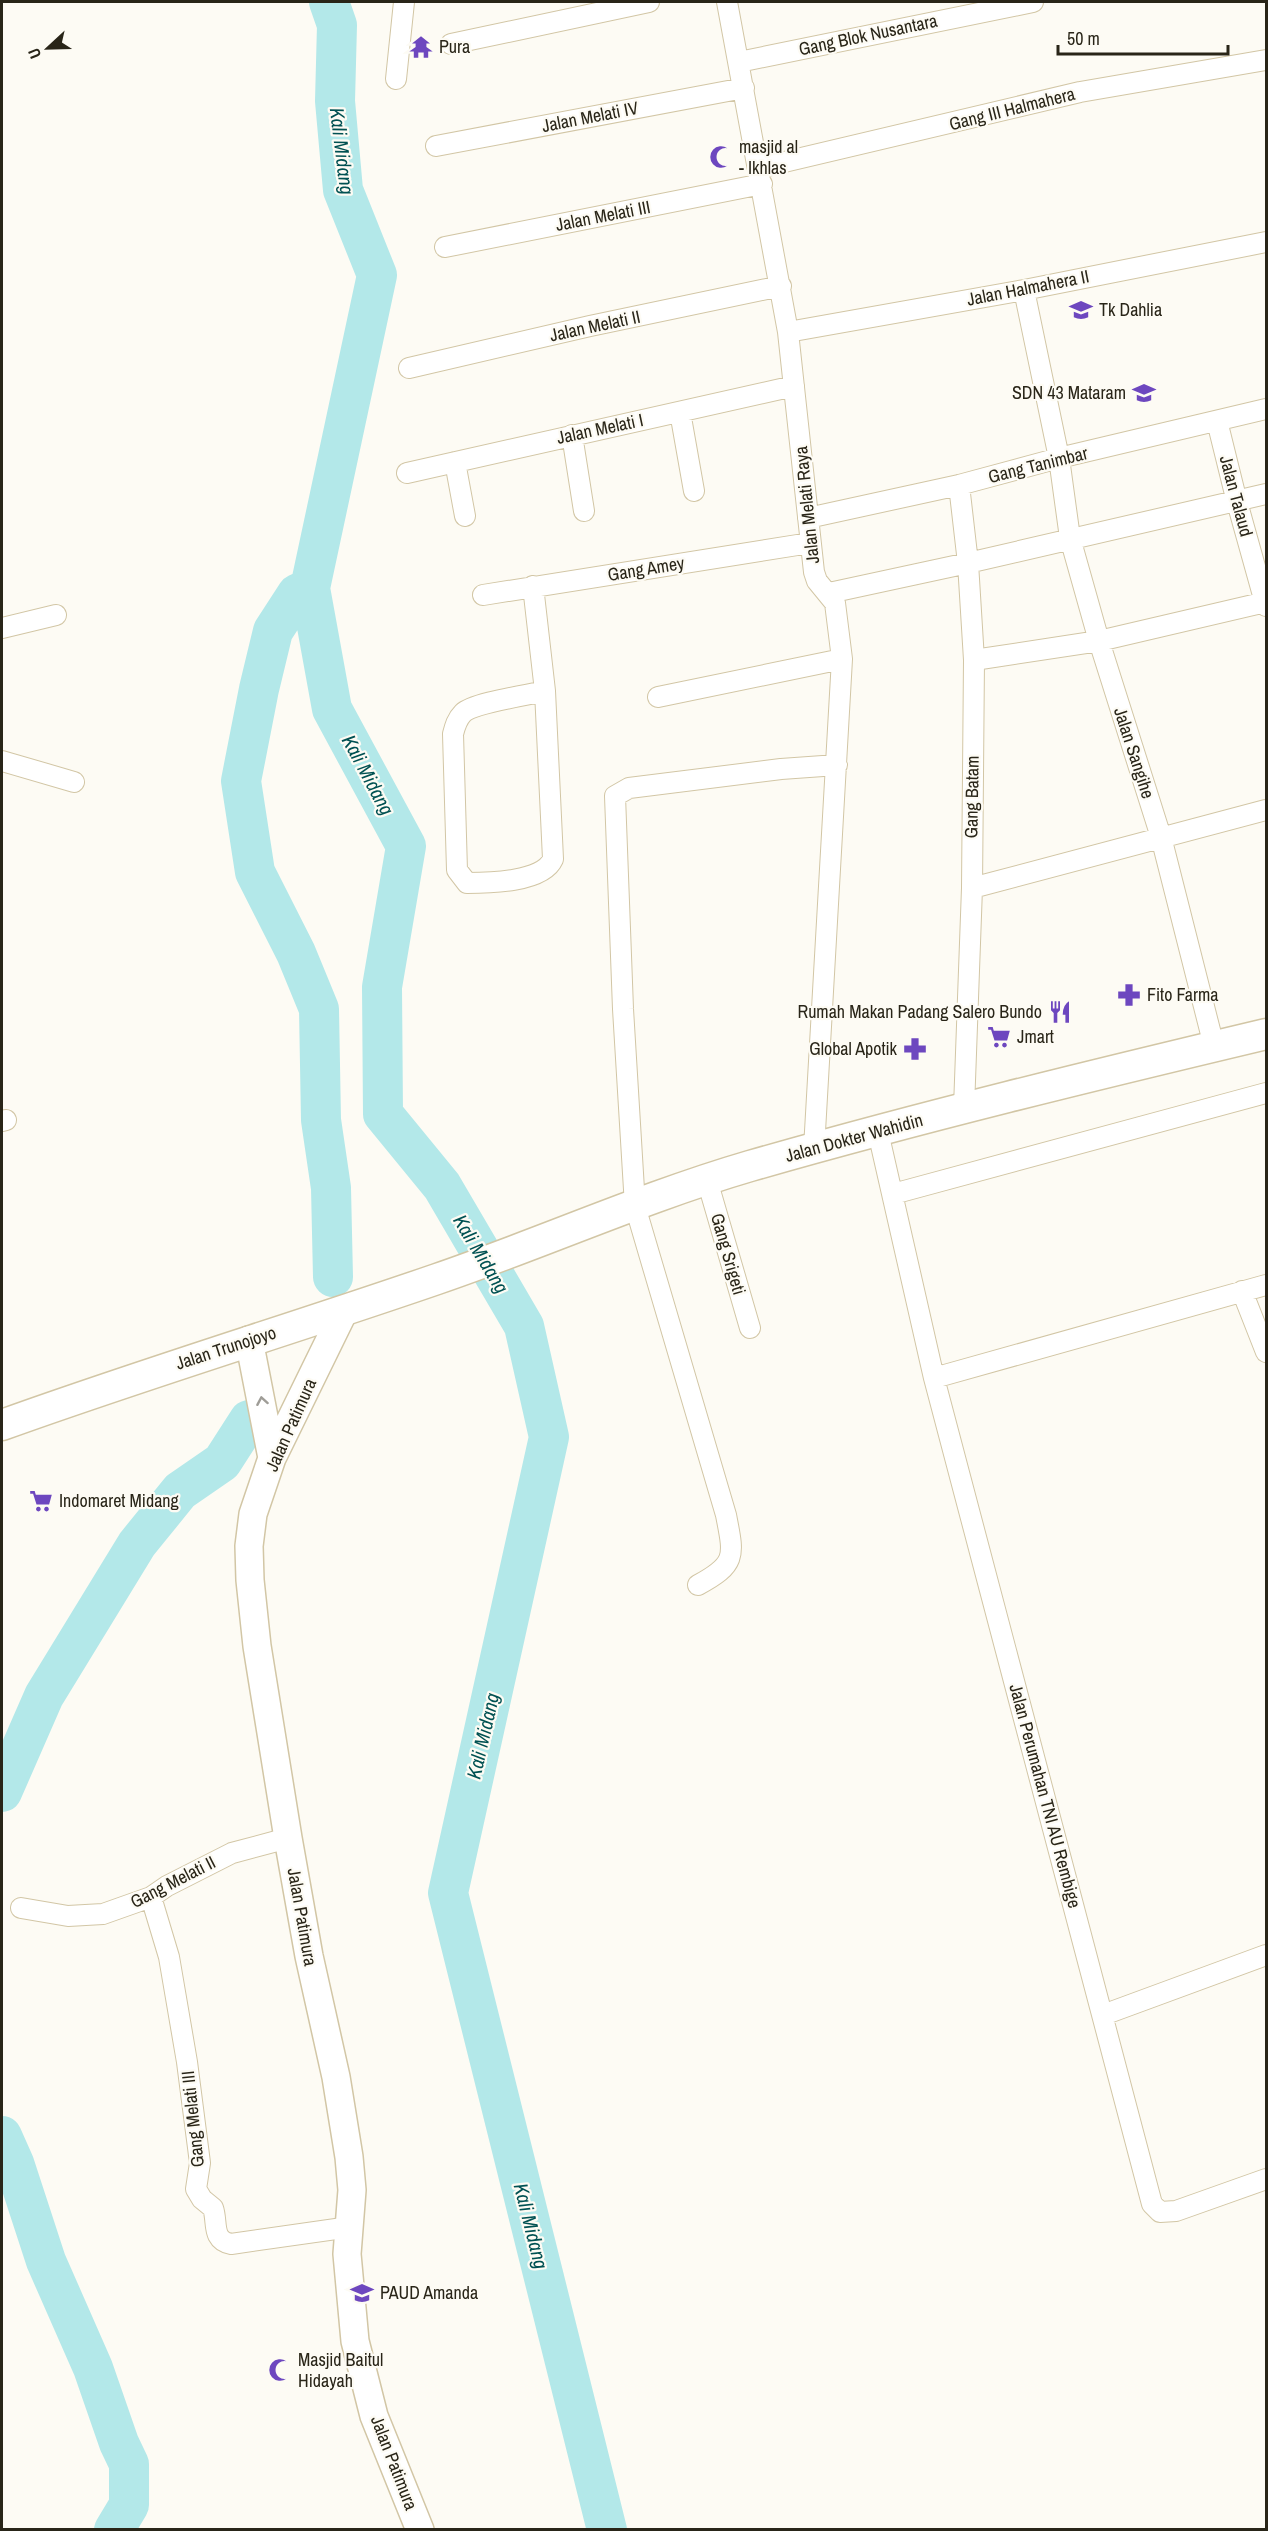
<svg xmlns="http://www.w3.org/2000/svg" width="1268" height="2531" font-family="'Archivo Narrow',sans-serif">
<style>
.lines{fill:none;stroke-linecap:round;stroke-linejoin:round}
.river{stroke:#b3e8e9;stroke-width:40}
.street-casing{stroke:#d2c6a5;stroke-width:22}
.secondary-casing{stroke:#d2c6a5;stroke-width:30}
.primary-casing{stroke:#d2c6a5;stroke-width:33}
.street{stroke:#fff;stroke-width:20}
.secondary{stroke:#fff;stroke-width:27}
.primary{stroke:#fff;stroke-width:30}
.oneway{stroke:#9f9d97}
.labels{text-anchor:middle;stroke-width:4.5;stroke-linejoin:round;paint-order:stroke}
.street-label{font-size:18px;fill:#292518;stroke:#fdfbf4}
.poi-label{font-size:18px;fill:#292518;stroke:#fdfbf4;text-anchor:start}
.water-label{font-size:20px;font-style:italic;fill:#005152;stroke:#fdfbf4}
</style>
<rect width="100%" height="100%" fill="#fdfbf4"/>
<g class="lines">
<!-- river -->
<path class="river" d="M 329,2 L 337,25 L 335,101 L 343,190 L 377,275 L 310,588 L 332,709 L 406,846 L 382,987 L 383,1114 L 442,1186 L 524,1326 L 549,1437 L 448,1893 L 607,2530
M 310,588 L 297,594 L 273,631 L 259,689 L 241,781 L 255,872 L 296,953 L 319,1009 L 321,1120 L 331,1188 L 333,1277
M 2,1792 L 44,1696 L 137,1544 L 180,1491 L 222,1462 L 249,1420
M 2,2136 L 14,2163 L 46,2261 L 93,2368 L 119,2443 L 129,2464 L 129,2505 L 114,2530"/>
<!-- street casing -->
<g class="street-casing">
<path id="street" d="M 727,2 L 788,332 L 814,572 L 817,581 L 835,603 L 842,659 L 814,1149
M 451,44 L 649,2
M 739,62 L 1033,2
M 396,79 L 404,2
M 436,146 L 744,88
M 759,168 L 1080,92 L 1266,60
M 445,247 L 762,184
M 1024,290 L 1059,458 L 1070,538 L 1099,641 L 1161,837 L 1214,1046
M 788,332 L 1024,290 L 1266,242
M 409,368 L 590,326 L 781,286
M 680,412 L 694,491
M 1217,421 L 1237,502 L 1266,606
M 572,435 L 584,511
M 455,462 L 465,516
M 407,473 L 794,386
M 959,485 L 968,563 L 974,660 L 972,888 L 964,1108
M 808,518 L 959,485 L 1059,458 L 1266,409
M 533,586 L 545,691 L 553,859 C 543,882 490,883 467,883 L 457,870 L 453,734 C 455,726 457,719 463,713 C 473,703 528,695 545,691
M 829,593 L 968,563 L 1266,494
M 483,595 L 810,543
M 2,628 L 56,615
M 974,660 L 1099,641 L 1266,602
M 658,697 L 842,659
M 2,761 L 74,782
M 972,888 L 1266,810
M 2,1121 L 6,1120
M 878,1132 L 934,1378 L 1152,2204 L 1160,2212 L 1176,2211 L 1266,2179
M 707,1180 L 750,1328
M 893,1194 L 1266,1093
M 1242,1291 L 1266,1352
M 934,1378 L 1266,1285
M 698,1585 C 737,1564 734,1556 726,1515 L 635,1206 L 623,1009 L 615,796 L 629,788 L 781,769 L 837,765
M 151,1897 L 169,1957 L 187,2062 L 200,2163 L 196,2189 L 202,2199 L 213,2208 C 218,2222 211,2240 231,2244 L 350,2227
M 21,1908 L 68,1916 L 103,1914 L 151,1897 L 167,1886 L 232,1853 L 288,1838
M 1103,2015 L 1266,1955"/>
</g>
<!-- secondary casing -->
<g class="secondary-casing">
<path id="secondary" d="M 344,1311 L 272,1458 L 253,1514 L 249,1546 L 250,1580 L 257,1646 L 288,1838 L 309,1956 L 336,2077 L 349,2157 L 352,2190 L 347,2254 L 355,2341 L 374,2416 L 420,2530
M 249,1340 L 272,1458"/>
</g>
<!-- primary casing -->
<g class="primary-casing">
<path id="primary" d="M 2,1425 C 146,1373 292,1329 437,1279 C 542,1243 644,1197 750,1166 C 921,1117 1094,1075 1266,1034"/>
</g>
<!-- street -->
<use href="#street" class="street"/>
<!-- secondary -->
<use href="#secondary" class="secondary"/>
<!-- primary -->
<use href="#primary" class="primary"/>
</g>
<!-- one-way arrows -->
<defs><path id="oneway-chevron" d="M-2-3.5L2.5 0L-2 3.5" fill="none" stroke-width="1.6" stroke-linecap="round" stroke-linejoin="round" transform="scale(1.5)"/></defs>
<use class="oneway" href="#oneway-chevron" transform="translate(262 1401) rotate(-100)"/>
<!-- icons -->
<defs>
<g id="temple-bare" transform="scale(1.8)"><path d="M0-6L5-2H3V0L6.5 2.5H4V6H1.5V3h-3V6H-4V2.5H-6.5L-3 0V-2H-5Z" fill="#6d47bf" stroke="#fdfbf4" stroke-width="2.5" paint-order="stroke"/></g>
<g id="mosque-bare" transform="scale(1.8)"><path d="M3.5-4.9A6 6 0 1 0 3.5 4.9A5 5 0 1 1 3.5-4.9Z" fill="#6d47bf" stroke="#fdfbf4" stroke-width="2.5" paint-order="stroke"/></g>
<g id="school-bare" transform="scale(1.8)"><path d="M0-5L7-2L0 1L-7-2ZM-4 1L0 2.5L4 1V4Q0 6-4 4Z" fill="#6d47bf" stroke="#fdfbf4" stroke-width="2.5" paint-order="stroke"/></g>
<g id="pharmacy-bare" transform="scale(1.8)"><path d="M-2-6h4v4h4v4h-4v4h-4v-4h-4v-4h4Z" fill="#6d47bf" stroke="#fdfbf4" stroke-width="2.5" paint-order="stroke"/></g>
<g id="restaurant-bare" transform="scale(1.8)"><path d="M-5-6h1v4h1v-4h1v4h1v-4h1v5L-1.5 .5V6h-2V.5L-5-1ZM5-6V6H3V1.5H1.5Q1.5-4 5-6Z" fill="#6d47bf" stroke="#fdfbf4" stroke-width="2.5" paint-order="stroke"/></g>
<g id="supermarket-bare" transform="scale(1.8)"><path d="M-6-5.5h2.5l.6 2H6L4.5 2H-2.5L-4.4-4H-6ZM-1.5 3.2a1.3 1.3 0 1 0 .1 0ZM3 3.2a1.3 1.3 0 1 0 .1 0Z" fill="#6d47bf" stroke="#fdfbf4" stroke-width="2.5" paint-order="stroke"/></g>
</defs>
<g fill-rule="evenodd">
<use href="#temple-bare" x="421" y="47"/>
<use href="#mosque-bare" x="721" y="157"/>
<use href="#school-bare" x="1081" y="310"/>
<use href="#school-bare" x="1144" y="393"/>
<use href="#pharmacy-bare" x="1129" y="995"/>
<use href="#restaurant-bare" x="1060" y="1012"/>
<use href="#supermarket-bare" x="999" y="1037"/>
<use href="#pharmacy-bare" x="915" y="1049"/>
<use href="#supermarket-bare" x="41" y="1501"/>
<use href="#school-bare" x="362" y="2293"/>
<use href="#mosque-bare" x="280" y="2370"/>
</g>
<g class="labels">
<!-- street labels -->
<g class="street-label">
<text transform="translate(868 35) rotate(-12)" y="6">Gang Blok Nusantara</text>
<text transform="translate(1012 109) rotate(-14)" y="6">Gang III Halmahera</text>
<text transform="translate(590 117) rotate(-11)" y="6">Jalan Melati IV</text>
<text transform="translate(603 216) rotate(-11)" y="6">Jalan Melati III</text>
<text transform="translate(1028 288) rotate(-11)" y="6">Jalan Halmahera II</text>
<text transform="translate(595 326) rotate(-12)" y="6">Jalan Melati II</text>
<text transform="translate(600 429) rotate(-12)" y="6">Jalan Melati I</text>
<text transform="translate(1038 465) rotate(-14)" y="6">Gang Tanimbar</text>
<text transform="translate(1236 496) rotate(75)" y="6">Jalan Talaud</text>
<text transform="translate(807 505) rotate(-96)" y="6">Jalan Melati Raya</text>
<text transform="translate(646 569) rotate(-9)" y="6">Gang Amey</text>
<text transform="translate(1134 753) rotate(72)" y="6">Jalan Sangihe</text>
<text transform="translate(972 797) rotate(-89)" y="6">Gang Batam</text>
<text transform="translate(854 1138) rotate(-15)" y="6">Jalan Dokter Wahidin</text>
<text transform="translate(728 1254) rotate(74)" y="6">Gang Srigeti</text>
<text transform="translate(226 1348) rotate(-18)" y="6">Jalan Trunojoyo</text>
<text transform="translate(291 1425) rotate(-66)" y="6">Jalan Patimura</text>
<text transform="translate(1045 1796) rotate(75)" y="6">Jalan Perumahan TNI AU Rembige</text>
<text transform="translate(173 1882) rotate(-27)" y="6">Gang Melati II</text>
<text transform="translate(302 1917) rotate(80)" y="6">Jalan Patimura</text>
<text transform="translate(193 2119) rotate(-96)" y="6">Gang Melati III</text>
<text transform="translate(394 2463) rotate(69)" y="6">Jalan Patimura</text>
</g>
<!-- poi labels -->
<g class="poi-label">
<text x="439" y="53">Pura</text>
<text x="739" y="153">masjid al<tspan x="739" dy="21">- Ikhlas</tspan></text>
<text x="1099" y="316">Tk Dahlia</text>
<text x="1126" y="399" text-anchor="end">SDN 43 Mataram</text>
<text x="1147" y="1001">Fito Farma</text>
<text x="1042" y="1018" text-anchor="end">Rumah Makan Padang Salero Bundo</text>
<text x="1017" y="1043">Jmart</text>
<text x="897" y="1055" text-anchor="end">Global Apotik</text>
<text x="59" y="1507">Indomaret Midang</text>
<text x="380" y="2299">PAUD Amanda</text>
<text x="298" y="2366">Masjid Baitul<tspan x="298" dy="21">Hidayah</tspan></text>
</g>
<!-- water labels -->
<g class="water-label">
<text transform="translate(342 151) rotate(83)" y="7">Kali Midang</text>
<text transform="translate(368 775) rotate(62)" y="7">Kali Midang</text>
<text transform="translate(481 1254) rotate(59)" y="7">Kali Midang</text>
<text transform="translate(483 1736) rotate(-77)" y="7">Kali Midang</text>
<text transform="translate(531 2226) rotate(76)" y="7">Kali Midang</text>
</g>
</g>
<!-- border -->
<rect width="1268" height="2531" fill="none" stroke="#292518" stroke-width="6"/>
<!-- north arrow -->
<g transform="translate(48 48) rotate(248)" stroke="#fdfbf4" stroke-width="4.5" paint-order="stroke">
<path d="M0-4.5L10 22L0 15L-10 22Z" fill="#292518"/>
<text y="-9" font-size="16" font-weight="bold" text-anchor="middle" fill="#292518">U</text>
</g>
<!-- scale -->
<path d="M1058 45v9h170v-9" fill="none" stroke="#292518" stroke-width="3"/>
<text x="1067" y="45" font-size="18" fill="#292518" stroke="#fdfbf4" stroke-width="4.5" paint-order="stroke">50 m</text>
</svg>
